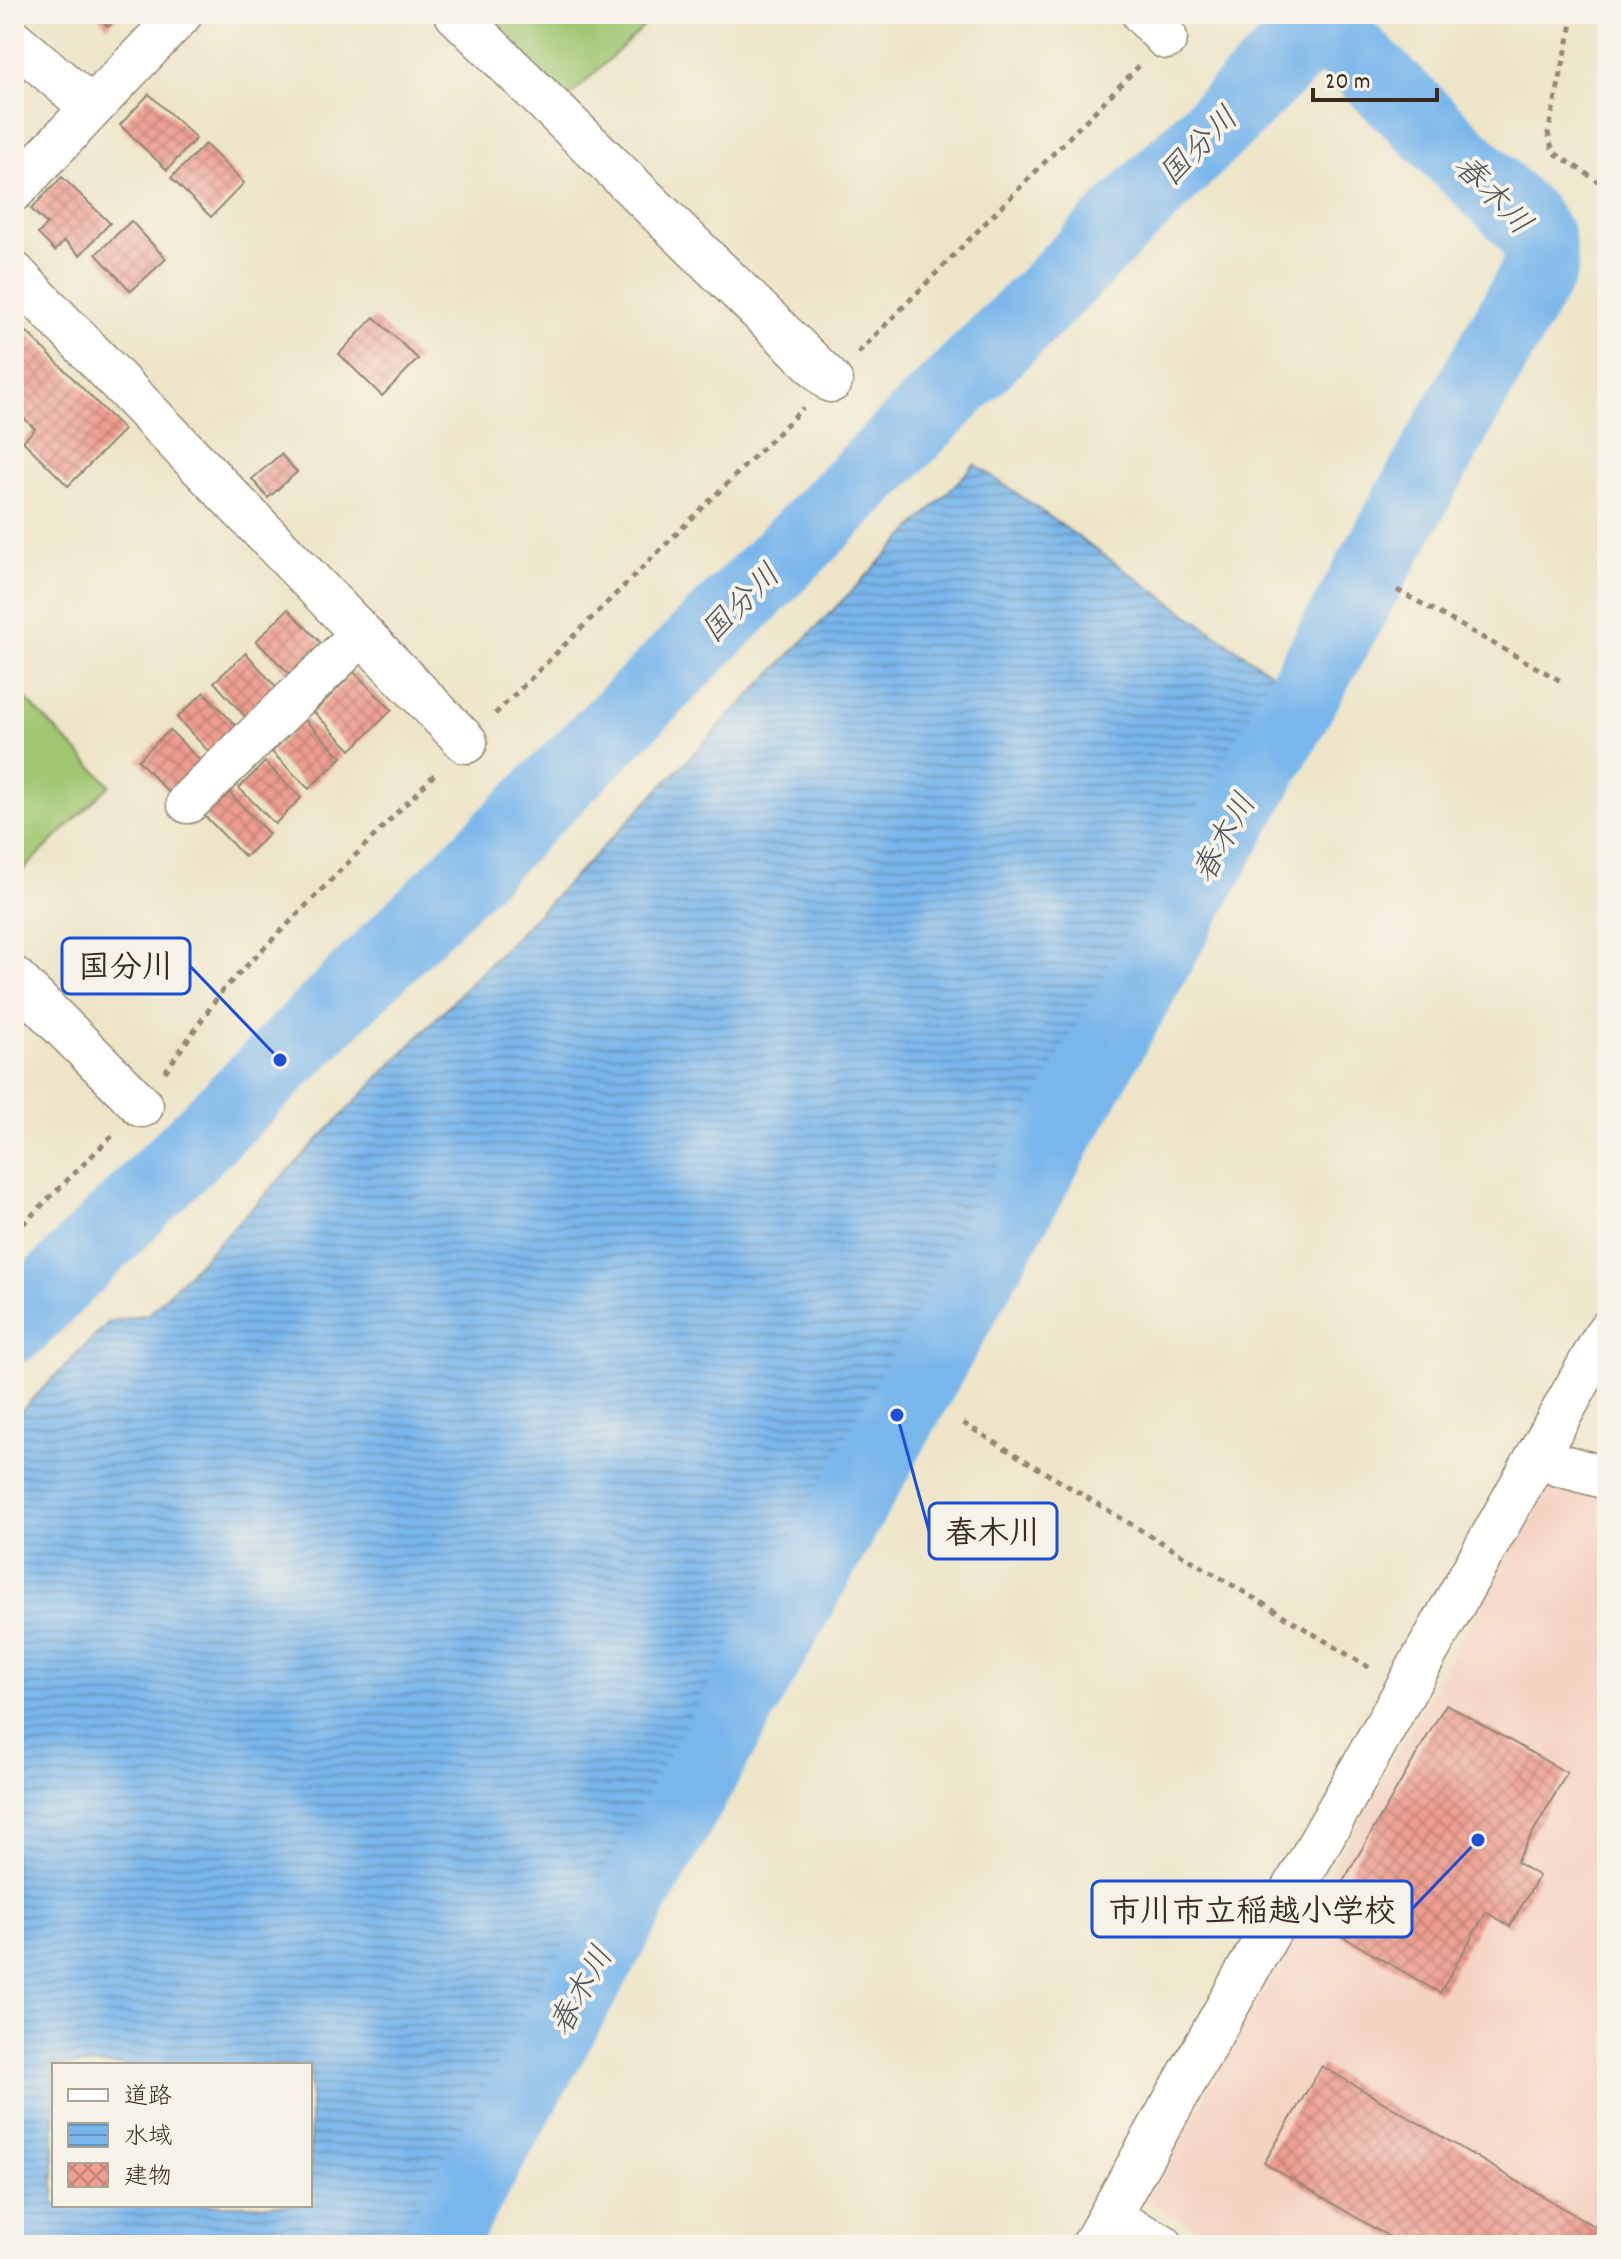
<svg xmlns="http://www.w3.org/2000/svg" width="1621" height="2259" font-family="Dekko,'Klee One',sans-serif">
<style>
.built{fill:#f5d3c2}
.grass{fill:#a1c772;stroke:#6e7848;stroke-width:2}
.water{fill:url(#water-rules);stroke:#5a7084;stroke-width:2;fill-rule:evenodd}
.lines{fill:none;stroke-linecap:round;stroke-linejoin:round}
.river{stroke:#78b6eb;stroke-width:74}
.building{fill:url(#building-cross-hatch)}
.minor-casing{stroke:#948873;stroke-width:45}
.path{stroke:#948873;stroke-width:5;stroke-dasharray:6 6;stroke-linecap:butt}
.minor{stroke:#fff;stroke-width:42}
.labels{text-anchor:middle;stroke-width:8;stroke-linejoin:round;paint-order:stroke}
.water-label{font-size:32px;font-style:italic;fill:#4d545c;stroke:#f7f3e8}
.leader{fill:none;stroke:#1d4ed8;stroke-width:3}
.callout-dot{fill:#1d4ed8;stroke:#f7f3e8;stroke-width:3}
.callout{fill:#f7f3e8;stroke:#1d4ed8;stroke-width:3}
.callout-label{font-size:32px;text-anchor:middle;font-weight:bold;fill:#3b2a1e}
</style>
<defs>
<pattern id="water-rules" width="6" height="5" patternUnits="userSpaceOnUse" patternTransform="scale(2)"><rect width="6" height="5" fill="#78b6eb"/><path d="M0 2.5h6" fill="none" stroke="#6494be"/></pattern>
<pattern id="building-cross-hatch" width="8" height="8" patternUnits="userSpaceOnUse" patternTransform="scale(2)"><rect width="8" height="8" fill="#ee9e90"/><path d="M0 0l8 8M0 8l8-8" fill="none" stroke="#c28175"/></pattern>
</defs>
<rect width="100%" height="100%" fill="#f7f3e8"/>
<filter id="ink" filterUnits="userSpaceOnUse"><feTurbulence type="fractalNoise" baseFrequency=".0125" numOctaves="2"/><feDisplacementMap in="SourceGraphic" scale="16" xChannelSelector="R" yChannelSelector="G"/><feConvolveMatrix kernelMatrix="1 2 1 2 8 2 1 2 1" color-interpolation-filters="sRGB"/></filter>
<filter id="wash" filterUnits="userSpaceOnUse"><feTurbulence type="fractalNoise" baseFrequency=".006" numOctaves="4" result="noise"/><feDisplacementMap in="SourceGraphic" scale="32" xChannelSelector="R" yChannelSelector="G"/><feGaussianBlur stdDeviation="1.8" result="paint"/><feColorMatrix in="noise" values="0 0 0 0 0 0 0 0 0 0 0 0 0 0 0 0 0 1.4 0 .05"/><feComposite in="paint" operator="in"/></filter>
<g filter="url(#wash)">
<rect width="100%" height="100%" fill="#eee5c8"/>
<!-- built -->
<path class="built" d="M 1559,1465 L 1607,1478 L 1607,2245 L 1227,2245 L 1146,2201 Z"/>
<!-- grass -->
<path class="grass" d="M 480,14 L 657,14 L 566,100 Z
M 14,687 L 110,785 L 14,879 Z"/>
<!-- water -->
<path class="water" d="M 975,464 L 1279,679 L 413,2245 L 14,2245 L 14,1418 L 109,1322 L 149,1314 ZM 54,2065 L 310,2065 L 310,2205 L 54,2205 Z"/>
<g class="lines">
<!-- river -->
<path class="river" d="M 14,1326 L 1329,14
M 438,2245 L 1541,267 L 1538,240 L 1525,221 L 1321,23"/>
</g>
<g id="blocks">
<!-- building -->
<path class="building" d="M 95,14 L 120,14 L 108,27 Z
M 149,94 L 196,138 L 167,170 L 120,125 Z
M 205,144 L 244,183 L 211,217 L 171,178 Z
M 62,177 L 110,223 L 80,255 L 64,241 L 55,251 L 38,234 L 47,224 L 31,209 Z
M 131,221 L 166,259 L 131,291 L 96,254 Z
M 374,317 L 418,359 L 382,396 L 339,354 Z
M 14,319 L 124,430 L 68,486 L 23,441 L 35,429 L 14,408 Z
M 281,454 L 297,472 L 268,498 L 252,479 Z
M 288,609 L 326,648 L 295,679 L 256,641 Z
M 246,653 L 282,694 L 250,722 L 214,682 Z
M 354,672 L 392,710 L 351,750 L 314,712 Z
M 204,692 L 240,730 L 213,756 L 177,718 Z
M 304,719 L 342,757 L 309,789 L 272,752 Z
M 170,730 L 204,765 L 172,796 L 138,760 Z
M 265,762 L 301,798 L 275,824 L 239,788 Z
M 225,788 L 269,834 L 245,857 L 201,812 Z
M 1446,1704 L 1567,1773 L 1516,1862 L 1539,1876 L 1510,1926 L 1486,1912 L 1440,1993 L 1319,1923 Z
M 1322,2066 L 1607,2234 L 1607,2245 L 1403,2245 L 1264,2163 Z"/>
</g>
</g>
<g filter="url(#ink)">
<use href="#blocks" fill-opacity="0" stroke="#948873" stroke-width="2"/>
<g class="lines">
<!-- minor casing -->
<g class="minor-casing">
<path id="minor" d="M 456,14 L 831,381
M 1143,14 L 1166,38
M 14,41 L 92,108
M 14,190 L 181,14
M 14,273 L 466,742
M 188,802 L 362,634
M 14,978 L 142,1106
M 1539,1453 L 1559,1465 L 1607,1478
M 1109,2218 L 1162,2245
M 1093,2245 L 1607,1332"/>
</g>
<!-- path -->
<path class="path" d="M 1574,14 L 1548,133 L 1553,152 L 1607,187
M 858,353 L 1139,66
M 1397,590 L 1561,681
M 495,714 L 803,408
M 165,1072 L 222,991 L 437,772
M 14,1233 L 113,1135
M 963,1423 L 1370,1668"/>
<!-- minor -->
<use href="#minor" class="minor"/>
</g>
</g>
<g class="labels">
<!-- water labels -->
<g class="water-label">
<text transform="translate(1198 145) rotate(-45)" y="11">国分川</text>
<text transform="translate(1494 194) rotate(46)" y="11">春木川</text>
<text transform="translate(740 602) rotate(-45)" y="11">国分川</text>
<text transform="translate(1223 837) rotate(-61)" y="11">春木川</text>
<text transform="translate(580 1990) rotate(-61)" y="11">春木川</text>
</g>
</g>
<!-- callouts -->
<path class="leader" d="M280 1060L190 966M897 1415L929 1531M1478 1840L1412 1909"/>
<g class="callout-dot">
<circle cx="280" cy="1060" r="8"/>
<circle cx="897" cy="1415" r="8"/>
<circle cx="1478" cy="1840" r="8"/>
</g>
<g class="callout">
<rect x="62" y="938" width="128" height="56" rx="8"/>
<rect x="929" y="1503" width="128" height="56" rx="8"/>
<rect x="1092" y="1881" width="320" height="56" rx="8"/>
</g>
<g class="callout-label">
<text x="126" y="977">国分川</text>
<text x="993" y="1543">春木川</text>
<text x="1252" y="1921">市川市立稲越小学校</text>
</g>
<!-- margin -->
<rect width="1621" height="2259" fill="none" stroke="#f7f3e8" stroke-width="48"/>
<!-- legend -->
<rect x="52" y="2063" width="260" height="144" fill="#f7f3e8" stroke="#aca397" stroke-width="2"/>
<rect x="68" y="2089" width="40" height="12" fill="#ffffff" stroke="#aca397" stroke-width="2"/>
<text x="124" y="2103" font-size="24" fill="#3b2a1e">道路</text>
<rect x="68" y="2123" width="40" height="24" fill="url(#water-rules)" stroke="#aca397" stroke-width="2"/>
<text x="124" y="2143" font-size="24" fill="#3b2a1e">水域</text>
<rect x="68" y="2163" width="40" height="24" fill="url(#building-cross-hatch)" stroke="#aca397" stroke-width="2"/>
<text x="124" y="2183" font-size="24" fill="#3b2a1e">建物</text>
<!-- scale -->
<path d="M1313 88v12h124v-12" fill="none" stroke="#3b2a1e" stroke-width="4"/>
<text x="1325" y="88" font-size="24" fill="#3b2a1e" stroke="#f7f3e8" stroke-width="6" paint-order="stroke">20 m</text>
</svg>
